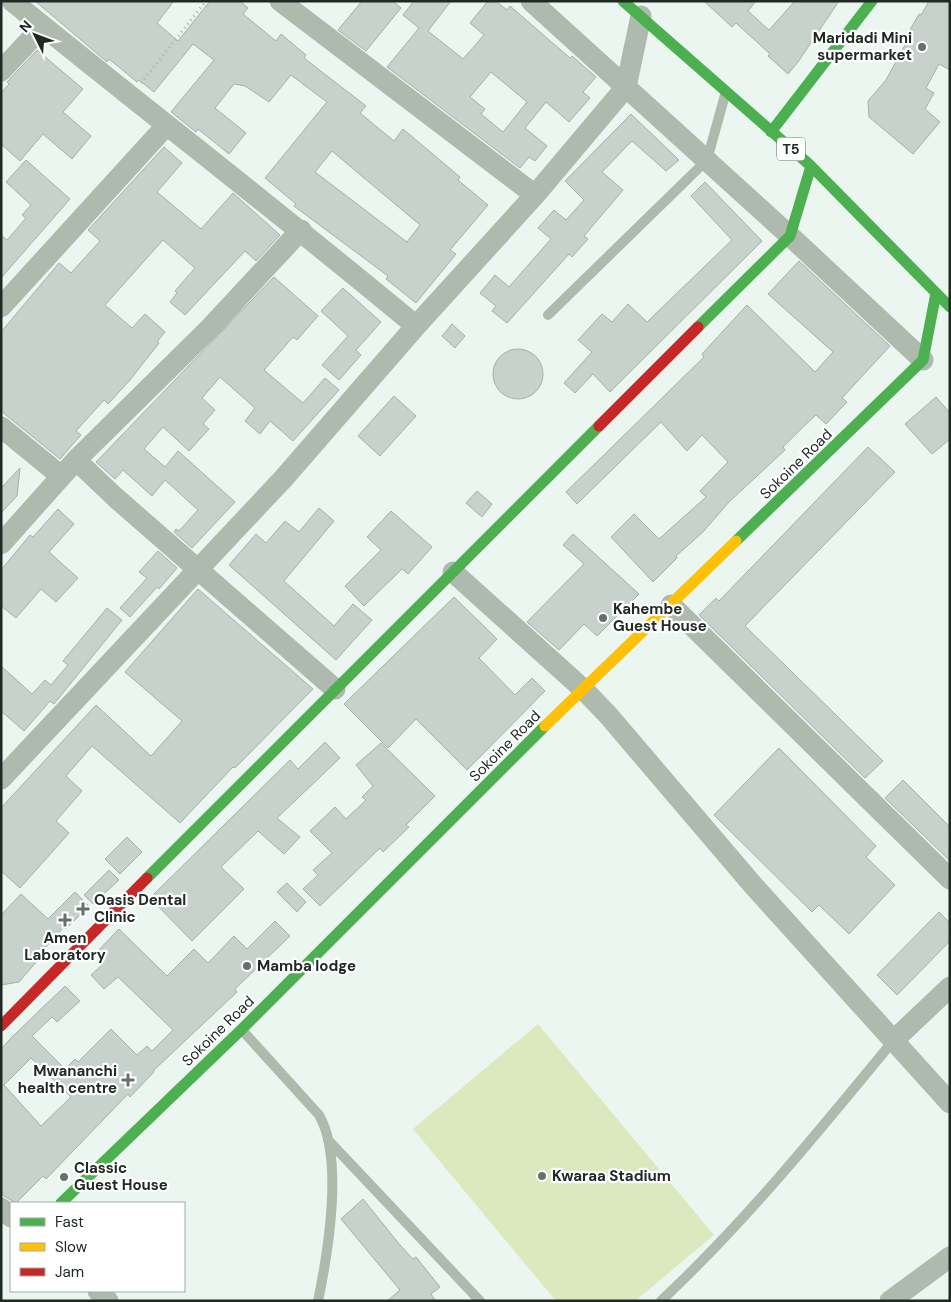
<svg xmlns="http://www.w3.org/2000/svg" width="951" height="1302" font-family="'DM Sans',sans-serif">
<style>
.green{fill:#dce8be}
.building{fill:#c7d2cd;stroke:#a6b0ac;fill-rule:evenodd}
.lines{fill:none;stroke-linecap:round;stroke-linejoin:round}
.path{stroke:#abb5ab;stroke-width:3;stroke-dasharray:1 4;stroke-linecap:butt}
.lane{stroke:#aebaae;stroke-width:10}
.street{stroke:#aebaae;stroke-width:21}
.fast{stroke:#4caf50;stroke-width:11}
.slow{stroke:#ffc107;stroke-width:11}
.jam{stroke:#c62828;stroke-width:11}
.poi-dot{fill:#67716c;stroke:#fff;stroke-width:2}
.labels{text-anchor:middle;stroke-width:4.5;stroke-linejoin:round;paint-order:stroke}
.shield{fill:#fff;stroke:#646966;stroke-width:1}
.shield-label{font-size:14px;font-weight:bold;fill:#212925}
.poi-label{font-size:15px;font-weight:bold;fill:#212925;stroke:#fff;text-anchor:start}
.street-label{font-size:15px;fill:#212925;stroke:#fff}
</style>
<rect width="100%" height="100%" fill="#eaf6ef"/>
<!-- green -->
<path class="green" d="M 538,1024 L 714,1235 L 635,1301 L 556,1301 L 413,1129 Z"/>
<!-- building -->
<path class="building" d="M 35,1 L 174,1 L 157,23 L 178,41 L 210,1 L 240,1 L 248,8 L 243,14 L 276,41 L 281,34 L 306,55 L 304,58 L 366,106 L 360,113 L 394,141 L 403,129 L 460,177 L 458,180 L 488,205 L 450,250 L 456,254 L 416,303 L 386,279 L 388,276 L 294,206 L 296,204 L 265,178 L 327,102 L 291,75 L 269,102 L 245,86 L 234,84 L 215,108 L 246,133 L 229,154 L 198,129 L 196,132 L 171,112 L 214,60 L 193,44 L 154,92 L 139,80 L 137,82 L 109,59 L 107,62 ZM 332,151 L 420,225 L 407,242 L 315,172 Z
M 362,1 L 393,1 L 401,8 L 366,51 L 338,30 Z
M 414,1 L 451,1 L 428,31 L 463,59 L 484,35 L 470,23 L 488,1 L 496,1 L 507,10 L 510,6 L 570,58 L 572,56 L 596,77 L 583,92 L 590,98 L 569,122 L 546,102 L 525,128 L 547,146 L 535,161 L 529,157 L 520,168 L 387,67 L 419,28 L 403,15 ZM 491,72 L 527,102 L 503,132 L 481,114 L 485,109 L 470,97 Z
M 704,1 L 756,1 L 748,11 L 769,30 L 795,1 L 839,1 L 798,62 L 788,74 L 768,56 L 770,54 L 736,23 L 732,27 Z
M 929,1 L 950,1 L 950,70 L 939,64 L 926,88 L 934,93 L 925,109 L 940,122 L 913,154 L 869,117 L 868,101 L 886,80 L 905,45 L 902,44 L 919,14 L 921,15 Z
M 37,50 L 83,89 L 63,112 L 91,136 L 72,159 L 43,134 L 20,161 L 1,144 L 1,93 L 9,84 L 7,82 Z
M 631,114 L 679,160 L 666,171 L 632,141 L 602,172 L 623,190 L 584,236 L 588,239 L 572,257 L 569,254 L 507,323 L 492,311 L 496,306 L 480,293 L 495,275 L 509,287 L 551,239 L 538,228 L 554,210 L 566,220 L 584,200 L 565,181 Z
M 164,147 L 182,163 L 157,192 L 201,229 L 233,193 L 280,235 L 256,261 L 245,251 L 185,315 L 170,302 L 177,293 L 175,291 L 195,268 L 163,240 L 105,305 L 132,328 L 145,314 L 165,332 L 157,342 L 159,343 L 130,380 L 108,404 L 104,400 L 76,431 L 81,435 L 60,459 L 1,411 L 1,332 L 59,263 L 71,273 L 100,241 L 88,230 Z
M 26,160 L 70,199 L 1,278 L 1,235 L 7,240 L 26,218 L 22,215 L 31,205 L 6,182 Z
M 705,182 L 762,241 L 610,392 L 593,374 L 575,393 L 564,383 L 592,352 L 578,340 L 602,314 L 612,322 L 628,304 L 647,322 L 732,240 L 691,196 Z
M 799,261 L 890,346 L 842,398 L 847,402 L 826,424 L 816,415 L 802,428 L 783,447 L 785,450 L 729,502 L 703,532 L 676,556 L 677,558 L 653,582 L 611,537 L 634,514 L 659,539 L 706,497 L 700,491 L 728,462 L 702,435 L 687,451 L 661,422 L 577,504 L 566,492 L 704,357 L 702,354 L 747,305 L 815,372 L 833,352 L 768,294 Z
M 274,277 L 318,316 L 297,340 L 293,337 L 264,370 L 303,403 L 325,378 L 339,390 L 293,441 L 270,421 L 260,434 L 245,421 L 255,408 L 220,377 L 202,398 L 215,410 L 203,424 L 209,429 L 189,451 L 163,427 L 144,449 L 165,467 L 178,451 L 235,502 L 192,548 L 174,532 L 176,529 L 179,531 L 198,510 L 165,480 L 152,496 L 123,470 L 115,479 L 96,462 Z
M 343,288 L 381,322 L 356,350 L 361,355 L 339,380 L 322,365 L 348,336 L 321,311 Z
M 452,324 L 465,336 L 455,348 L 442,336 Z
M493 374a25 25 0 1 1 50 0a25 25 0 1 1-50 0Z
M 394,396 L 416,416 L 380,456 L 358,436 Z
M 936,397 L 950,413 L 950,439 L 932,454 L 905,424 Z
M 868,447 L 895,472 L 745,626 L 883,761 L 865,778 L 699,615 L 716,598 L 719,601 Z
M 20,468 L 17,496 L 1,513 L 1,488 Z
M 477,491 L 492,504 L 482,517 L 466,503 Z
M 319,508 L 334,521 L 284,581 L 334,626 L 353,604 L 372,620 L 336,660 L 229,565 L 256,534 L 266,543 L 285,521 L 299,532 Z
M 58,509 L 74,524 L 49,552 L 78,578 L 56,602 L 41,589 L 16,618 L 1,606 L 1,570 L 30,535 L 33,537 Z
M 391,511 L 432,547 L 408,574 L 402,569 L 364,606 L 345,586 L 381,550 L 367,537 Z
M 573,534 L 639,594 L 597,636 L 584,624 L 559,650 L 527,622 L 584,564 L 563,545 Z
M 158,551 L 177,568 L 159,589 L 157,587 L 130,617 L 120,608 L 147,578 L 139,572 Z
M 198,589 L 313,689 L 235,768 L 233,767 L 180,823 L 92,746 L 66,776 L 82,791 L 56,821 L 69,833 L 20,888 L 1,871 L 1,808 L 96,705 L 151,756 L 182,721 L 125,672 Z
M 454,597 L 497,639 L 479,658 L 515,695 L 532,678 L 545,691 L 467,770 L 416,719 L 388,748 L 344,704 Z
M 107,608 L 122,620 L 54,704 L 50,701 L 24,731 L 1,711 L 1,666 L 32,694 L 45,680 L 51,685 L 68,665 L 63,661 Z
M 325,742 L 340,758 L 277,818 L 300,837 L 284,854 L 258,831 L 221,867 L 244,889 L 192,941 L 150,898 L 290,760 L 298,769 Z
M 381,743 L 435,796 L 406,825 L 409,827 L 383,852 L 380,848 L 320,906 L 303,889 L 318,875 L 313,870 L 332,853 L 310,831 L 335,807 L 346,819 L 366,800 L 362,797 L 373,786 L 356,765 Z
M 779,748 L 876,846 L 866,857 L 895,885 L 849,934 L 819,905 L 812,912 L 714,815 Z
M 903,780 L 950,827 L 950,861 L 885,798 Z
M 127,837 L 142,852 L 120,874 L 105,859 Z
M 109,870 L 119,880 L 93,904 L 84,895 Z
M 287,883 L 306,902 L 297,912 L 277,892 Z
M 75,892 L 89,906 L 66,929 L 64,927 L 36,958 L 38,960 L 19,982 L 1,985 L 1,915 L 21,894 L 48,919 Z
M 939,912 L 950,923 L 950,941 L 897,995 L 877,975 Z
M 275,921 L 290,936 L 235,989 L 237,992 L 153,1071 L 154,1072 L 130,1097 L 128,1094 L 46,1179 L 43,1176 L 16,1203 L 4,1196 L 1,1193 L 1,1049 L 11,1038 L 65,986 L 80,1001 L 57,1022 L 52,1017 L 32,1036 L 65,1069 L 75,1059 L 78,1062 L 111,1029 L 137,1055 L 147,1046 L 152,1051 L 173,1030 L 118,977 L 104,989 L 91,975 L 104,963 L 95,954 L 119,929 L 167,976 L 194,949 L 208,963 L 234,936 L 247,949 ZM 31,1058 L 71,1097 L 41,1126 L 4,1085 Z
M 363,1199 L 400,1245 L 413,1259 L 416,1257 L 440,1287 L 431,1294 L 436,1301 L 387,1301 L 400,1290 L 341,1219 Z"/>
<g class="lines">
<!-- path -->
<path class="path" d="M 141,83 L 206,1"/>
<!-- lane -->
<path class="lane" d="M 548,315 L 707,160 L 725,95
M 242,1030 L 319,1115 C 344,1158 328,1253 318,1301
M 328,1140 L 480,1301
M 661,1301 C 746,1221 819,1131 893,1041"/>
<!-- street -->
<path class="street" d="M 12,1 C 146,110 283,215 416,326
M 280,1 L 535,195
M 531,1 L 790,236 L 923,360
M 1,71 L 43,26
M 1,307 L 166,126
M 1,427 L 61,476
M 76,460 L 116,498 L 335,689
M 1,544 L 76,460 L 210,328 L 301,230
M 453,572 L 583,689 L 608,715 L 752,884 L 950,1103
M 671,605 L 950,879
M 1,779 L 283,479 L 416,326 L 535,195 L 626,87 L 641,16
M 893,1041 L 950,987
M 1,1208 L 11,1217
M 98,1291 L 108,1301
M 890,1301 L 950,1257"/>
<!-- fast -->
<path class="fast" d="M 623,1 L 811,166 L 950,307
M 771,132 L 872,1
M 698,327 L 790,236 L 811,166
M 736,541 L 923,360 L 936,293
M 147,878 L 599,426
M 61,1203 L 241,1030 L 545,726"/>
<!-- slow -->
<path class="slow" d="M 545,726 L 736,541"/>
<!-- jam -->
<path class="jam" d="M 599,426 L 698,327
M 1,1026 L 147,878"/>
</g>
<!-- markers -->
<g class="poi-dot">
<circle cx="922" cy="47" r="5"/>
<circle cx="603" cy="618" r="5"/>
<path d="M80.5 901.5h5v5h5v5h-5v5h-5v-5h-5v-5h5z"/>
<path d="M62.5 912.5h5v5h5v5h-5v5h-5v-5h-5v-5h5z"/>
<circle cx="247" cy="966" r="5"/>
<path d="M125.5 1072.5h5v5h5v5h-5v5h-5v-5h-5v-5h5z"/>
<circle cx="542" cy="1176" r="5"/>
<circle cx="64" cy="1177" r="5"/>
</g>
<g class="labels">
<!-- shield labels -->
<rect class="shield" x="777" y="137.5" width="28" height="23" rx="4"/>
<g class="shield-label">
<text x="791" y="154">T5</text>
</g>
<!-- poi labels -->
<g class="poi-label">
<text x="912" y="43" text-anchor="end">Maridadi Mini<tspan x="912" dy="17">supermarket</tspan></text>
<text x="613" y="614">Kahembe<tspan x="613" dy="17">Guest House</tspan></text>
<text x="94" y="905">Oasis Dental<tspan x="94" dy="17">Clinic</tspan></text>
<text x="65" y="943" text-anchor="middle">Amen<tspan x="65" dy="17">Laboratory</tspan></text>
<text x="257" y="971">Mamba lodge</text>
<text x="117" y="1076" text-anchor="end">Mwananchi<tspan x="117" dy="17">health centre</tspan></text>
<text x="74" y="1173">Classic<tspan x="74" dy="17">Guest House</tspan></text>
<text x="552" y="1181">Kwaraa Stadium</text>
</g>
<!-- street labels -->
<g class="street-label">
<text transform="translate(796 464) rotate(-44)" y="5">Sokoine Road</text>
<text transform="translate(505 746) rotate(-45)" y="5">Sokoine Road</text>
<text transform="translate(218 1031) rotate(-44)" y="5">Sokoine Road</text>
</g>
</g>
<!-- border -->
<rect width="951" height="1302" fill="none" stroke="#212925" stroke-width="5"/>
<!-- legend -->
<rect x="10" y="1202" width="175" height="90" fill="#ffffff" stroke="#a6a9a8"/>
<rect x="20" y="1218" width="25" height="8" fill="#4caf50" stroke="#a6a9a8"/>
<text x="55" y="1227" font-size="15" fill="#212925">Fast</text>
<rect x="20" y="1243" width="25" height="8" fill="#ffc107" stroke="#a6a9a8"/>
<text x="55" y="1252" font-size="15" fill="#212925">Slow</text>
<rect x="20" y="1268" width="25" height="8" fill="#c62828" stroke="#a6a9a8"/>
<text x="55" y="1277" font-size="15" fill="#212925">Jam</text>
<!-- north arrow -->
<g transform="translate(35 35) rotate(312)" stroke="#ffffff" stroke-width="4" paint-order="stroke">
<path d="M0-4L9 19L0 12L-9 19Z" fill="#212925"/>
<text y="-8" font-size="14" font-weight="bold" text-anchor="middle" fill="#212925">N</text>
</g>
</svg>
